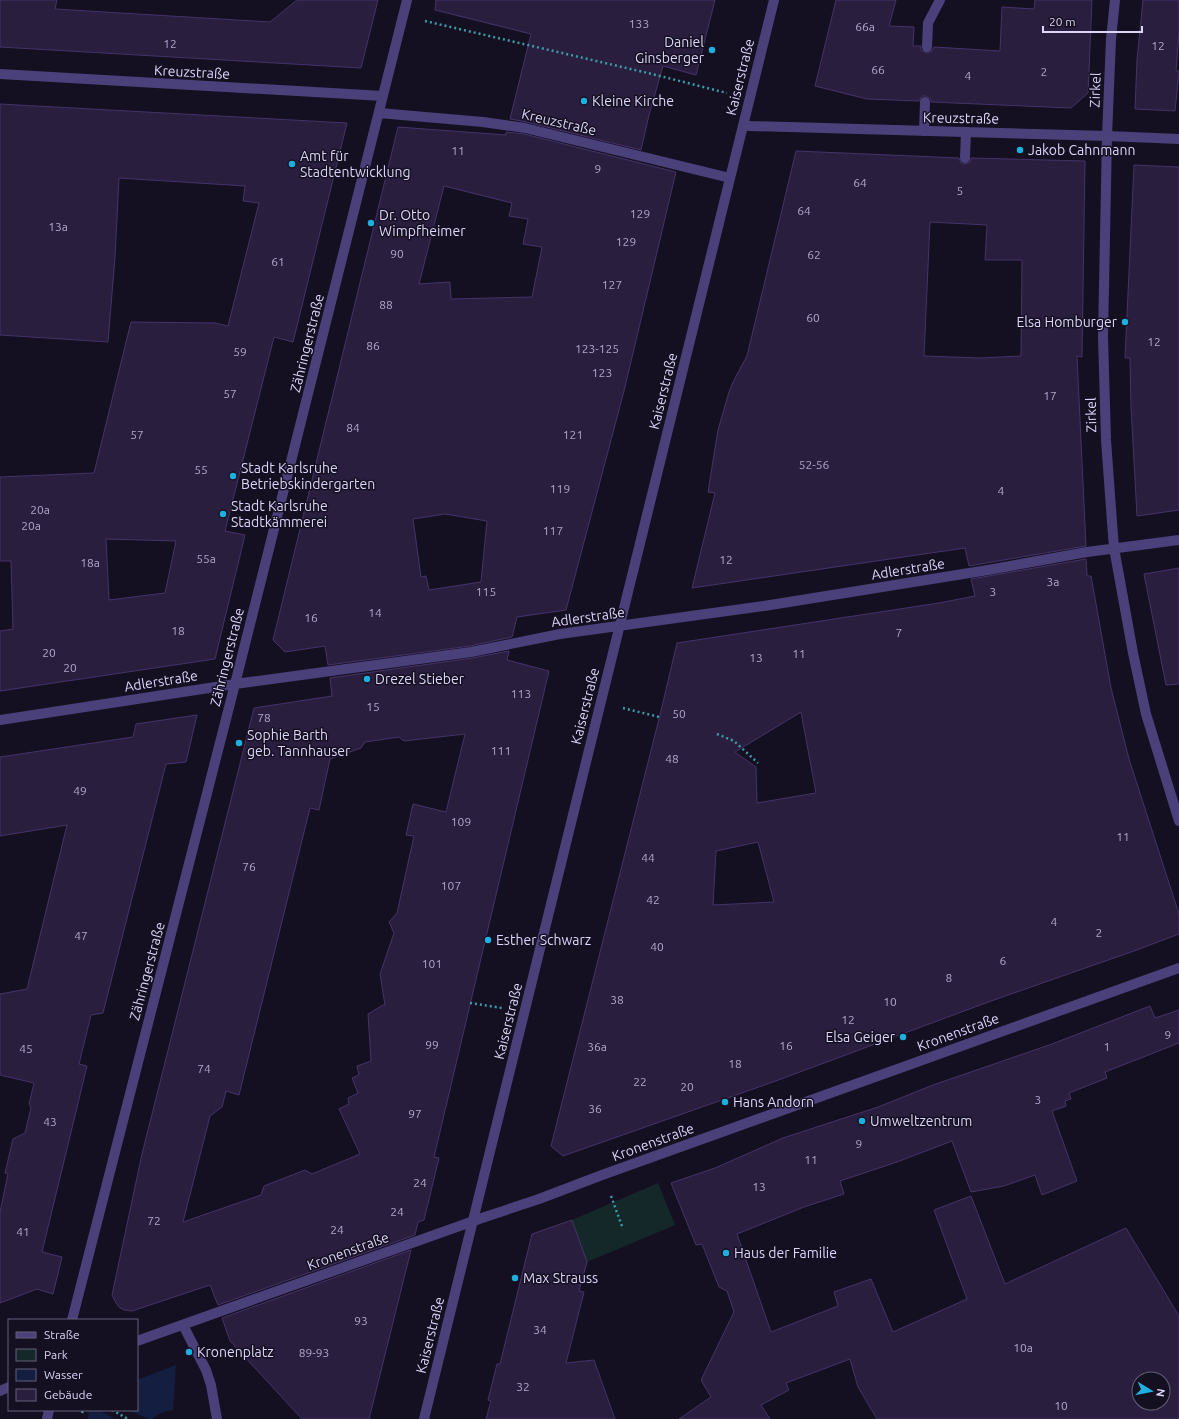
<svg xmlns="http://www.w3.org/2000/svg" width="1179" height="1419" font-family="Ubuntu,sans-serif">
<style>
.green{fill:#14282a}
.water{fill:#131e41}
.pier{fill:#151021}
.building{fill:#2a1e3f;stroke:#453368;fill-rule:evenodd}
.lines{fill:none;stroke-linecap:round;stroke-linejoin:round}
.path{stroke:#3d9da6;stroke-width:2.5;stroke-dasharray:2 3;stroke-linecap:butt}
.lane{stroke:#4b417a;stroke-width:10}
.street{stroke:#4b417a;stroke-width:10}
.poi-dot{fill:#1cb0df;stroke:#151021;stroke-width:1.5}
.labels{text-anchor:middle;stroke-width:3;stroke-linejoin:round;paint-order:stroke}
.number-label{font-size:12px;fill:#b1a7cb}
.poi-label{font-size:14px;fill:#ded5fa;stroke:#151021;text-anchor:start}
.street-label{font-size:14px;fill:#ded5fa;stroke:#151021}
</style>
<rect width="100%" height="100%" fill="#151021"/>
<!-- green -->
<path class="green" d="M 658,1183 L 675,1225 L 587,1262 L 572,1220 Z"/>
<!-- water -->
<path class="water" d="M 176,1365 L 173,1410 C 165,1411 159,1413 152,1419 L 88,1419 L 89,1410 L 137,1410 L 137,1380 Z"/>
<!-- pier -->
<path class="pier" d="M 99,1410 L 128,1410 L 149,1419 L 115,1419 Z"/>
<!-- building -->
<path class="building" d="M 0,0 L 57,0 L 55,9 L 270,22 L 297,0 L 378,0 L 361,68 L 0,47 Z
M 436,0 L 715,0 L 696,75 L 663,66 L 649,115 L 641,150 L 526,122 L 510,119 L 531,34 L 435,10 Z
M 836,0 L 896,0 L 889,26 L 914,27 L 913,46 L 921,46 L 921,50 L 927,53 L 932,51 L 934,47 L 1000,51 L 1002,7 L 1034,9 L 1035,0 L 1092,0 L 1088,93 L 1071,108 L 931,102 L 931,99 L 926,96 L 922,96 L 919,101 L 867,99 L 815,86 Z
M 1143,0 L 1179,0 L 1179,32 L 1176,71 L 1179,71 L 1175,111 L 1135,109 L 1137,60 Z
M 0,104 L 347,123 L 293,342 L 274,337 L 225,531 L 245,535 L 215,659 L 0,691 L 0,631 L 13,629 L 11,561 L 0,561 L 0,477 L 94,473 L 131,322 L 215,323 L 228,326 L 259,203 L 243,201 L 245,186 L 119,178 L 115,257 L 108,342 L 0,335 ZM 106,539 L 176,541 L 165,593 L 109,600 Z
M 398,127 L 506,135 L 506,132 L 524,134 L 676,172 L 624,391 L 566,610 L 517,617 L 512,637 L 470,646 L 328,665 L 325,646 L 285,652 L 273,640 ZM 444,186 L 512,203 L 509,216 L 528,219 L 523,244 L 542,247 L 532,297 L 451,299 L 450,282 L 419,284 ZM 445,514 L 487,521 L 481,582 L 429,590 L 426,576 L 421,577 L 413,519 Z
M 796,151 L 959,158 L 961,163 L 965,164 L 970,162 L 971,158 L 1085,161 L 1082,357 L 1077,356 L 1086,546 L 969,566 L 965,548 L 692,588 L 715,493 L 708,492 L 718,430 L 729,392 L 734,380 L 747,356 ZM 930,222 L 987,225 L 985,260 L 1022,260 L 1021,356 L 980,358 L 924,356 Z
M 1134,165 L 1179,167 L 1179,510 L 1137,516 L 1131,407 L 1130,358 L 1125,358 Z
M 1086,559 L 1087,576 L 1091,576 L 1111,688 L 1129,759 L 1179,914 L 1179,934 L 1134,951 L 991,1001 L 773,1082 L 563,1156 L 551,1146 L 660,715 L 677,643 L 939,603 L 975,596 L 971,579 ZM 801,712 L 816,793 L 757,803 L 756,767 L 735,752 ZM 758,842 L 774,902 L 713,905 L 716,851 Z
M 1179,568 L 1179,684 L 1166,685 L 1144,574 Z
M 509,651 L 507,660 L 549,671 L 434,1157 L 439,1158 L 424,1220 L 418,1222 L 415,1235 L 218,1305 L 210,1285 L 132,1311 L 124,1310 L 119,1307 L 116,1303 L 112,1295 L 142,1154 L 254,708 L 332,696 L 330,678 L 472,658 ZM 465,734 L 446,812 L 413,804 L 406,835 L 414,836 L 397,913 L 389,922 L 394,933 L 380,974 L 385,1005 L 383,1005 L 368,1014 L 371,1061 L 357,1066 L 359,1075 L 352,1078 L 358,1093 L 348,1098 L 349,1104 L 339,1109 L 360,1154 L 312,1174 L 305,1170 L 264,1186 L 261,1195 L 183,1222 L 210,1116 L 222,1107 L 226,1091 L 239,1095 L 310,808 L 319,810 L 330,759 L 361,748 L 365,742 L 399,737 L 404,741 Z
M 197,715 L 186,762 L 166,764 L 103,1013 L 91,1015 L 79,1064 L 87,1066 L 42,1252 L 62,1257 L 53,1294 L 37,1289 L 0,1303 L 0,1212 L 8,1174 L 5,1173 L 13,1139 L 25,1133 L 31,1108 L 29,1104 L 34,1083 L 0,1075 L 0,994 L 27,989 L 67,825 L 0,836 L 0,757 L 133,737 L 136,724 Z
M 1150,1006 L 1155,1018 L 1179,1010 L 1179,1043 L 1105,1072 L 1107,1078 L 1069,1093 L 1071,1099 L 1065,1101 L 1066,1106 L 1052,1111 L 1077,1181 L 1042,1195 L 1035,1175 L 1004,1186 L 971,1192 L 952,1141 L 897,1162 L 840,1181 L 844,1194 L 804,1207 L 737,1234 L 771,1332 L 838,1306 L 834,1292 L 871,1279 L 893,1332 L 967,1299 L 934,1210 L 971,1196 L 1005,1284 L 1126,1228 L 1179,1316 L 1179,1419 L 877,1419 L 858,1387 L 850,1359 L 786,1383 L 789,1390 L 761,1405 L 770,1419 L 679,1419 L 711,1397 L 701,1380 L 734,1312 L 727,1291 L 719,1287 L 702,1244 L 696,1245 L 671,1183 L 715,1168 L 783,1138 L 878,1107 L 933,1085 L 1052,1044 ZM 1139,1379 L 1163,1379 L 1163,1403 L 1139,1403 Z
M 572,1220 L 587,1262 L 579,1291 L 584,1292 L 566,1363 L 594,1360 L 615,1419 L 486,1419 L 491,1401 L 488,1400 L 497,1364 L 500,1364 L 532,1234 Z
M 411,1250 L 369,1419 L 302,1419 L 230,1341 L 222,1318 Z"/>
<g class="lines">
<!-- path -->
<path class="path" d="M 425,21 L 652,74 L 727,93
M 623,708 L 659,717
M 717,734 L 734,741 L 758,763
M 470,1003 L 502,1008
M 611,1196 L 623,1229
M 112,1410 L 128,1419
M 82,1413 L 83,1410"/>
<!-- lane -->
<path class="lane" d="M 927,47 L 928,23 L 940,0
M 924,131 L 925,102
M 965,158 L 966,132"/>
<!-- street -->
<path class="street" d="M 1115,0 L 1111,39 L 1107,136 L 1103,337 L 1106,440 L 1112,522 L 1114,548 L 1133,653 L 1146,714 L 1179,821
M 0,74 L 383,96
M 379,113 L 483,122 L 525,128 L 730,178
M 743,125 L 750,126 L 1107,136 L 1179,139
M 0,720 L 235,684 L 471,652 L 560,634 L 764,606 L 988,570 L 1087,552 L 1179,540
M 72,1320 L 235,684 L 407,0
M 183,1325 L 206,1370 L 211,1385 L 217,1419
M 137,1341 L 482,1218 L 539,1199 L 602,1175 L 1179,968
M 0,1391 L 9,1387
M 47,1419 L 49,1410
M 424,1419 L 774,0"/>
</g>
<!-- markers -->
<g class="poi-dot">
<circle cx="712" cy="50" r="4"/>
<circle cx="584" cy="101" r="4"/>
<circle cx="1020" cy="150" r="4"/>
<circle cx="292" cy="164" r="4"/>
<circle cx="371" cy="223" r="4"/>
<circle cx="1125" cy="322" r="4"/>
<circle cx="233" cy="476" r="4"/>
<circle cx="223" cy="514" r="4"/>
<circle cx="367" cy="679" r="4"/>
<circle cx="239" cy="743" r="4"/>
<circle cx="488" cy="940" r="4"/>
<circle cx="903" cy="1037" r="4"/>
<circle cx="725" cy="1102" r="4"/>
<circle cx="862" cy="1121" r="4"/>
<circle cx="726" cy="1253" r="4"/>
<circle cx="515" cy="1278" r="4"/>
<circle cx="189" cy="1352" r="4"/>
</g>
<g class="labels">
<!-- number labels -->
<g class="number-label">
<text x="639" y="28">133</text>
<text x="865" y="31">66a</text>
<text x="170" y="48">12</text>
<text x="1158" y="50">12</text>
<text x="878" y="74">66</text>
<text x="1044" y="76">2</text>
<text x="968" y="80">4</text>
<text x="458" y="155">11</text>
<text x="598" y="173">9</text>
<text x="860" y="187">64</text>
<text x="960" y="195">5</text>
<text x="804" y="215">64</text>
<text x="640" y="218">129</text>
<text x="58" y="231">13a</text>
<text x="626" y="246">129</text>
<text x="397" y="258">90</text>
<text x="814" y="259">62</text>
<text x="278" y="266">61</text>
<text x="612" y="289">127</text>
<text x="386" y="309">88</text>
<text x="813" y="322">60</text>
<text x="1154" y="346">12</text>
<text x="373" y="350">86</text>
<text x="597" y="353">123-125</text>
<text x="240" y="356">59</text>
<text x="602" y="377">123</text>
<text x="230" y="398">57</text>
<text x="1050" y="400">17</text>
<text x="353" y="432">84</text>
<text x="137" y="439">57</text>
<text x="573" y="439">121</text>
<text x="814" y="469">52-56</text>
<text x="201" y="474">55</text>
<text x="560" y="493">119</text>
<text x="1001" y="495">4</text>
<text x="40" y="514">20a</text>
<text x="31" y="530">20a</text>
<text x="553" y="535">117</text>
<text x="206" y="563">55a</text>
<text x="726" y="564">12</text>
<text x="90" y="567">18a</text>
<text x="1053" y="586">3a</text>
<text x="486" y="596">115</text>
<text x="993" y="596">3</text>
<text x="375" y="617">14</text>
<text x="311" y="622">16</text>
<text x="178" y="635">18</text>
<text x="899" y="637">7</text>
<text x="49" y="657">20</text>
<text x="799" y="658">11</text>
<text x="756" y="662">13</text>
<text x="70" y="672">20</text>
<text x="521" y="698">113</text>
<text x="373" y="711">15</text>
<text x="679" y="718">50</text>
<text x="264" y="722">78</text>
<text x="501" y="755">111</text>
<text x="672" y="763">48</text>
<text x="80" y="795">49</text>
<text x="461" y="826">109</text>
<text x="1123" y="841">11</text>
<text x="648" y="862">44</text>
<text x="249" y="871">76</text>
<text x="451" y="890">107</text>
<text x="653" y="904">42</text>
<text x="1054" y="926">4</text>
<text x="1099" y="937">2</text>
<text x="81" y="940">47</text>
<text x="657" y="951">40</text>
<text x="1003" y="965">6</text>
<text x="432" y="968">101</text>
<text x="949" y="982">8</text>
<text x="617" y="1004">38</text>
<text x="890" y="1006">10</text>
<text x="848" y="1024">12</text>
<text x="1168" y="1039">9</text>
<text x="432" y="1049">99</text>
<text x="786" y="1050">16</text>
<text x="597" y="1051">36a</text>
<text x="1107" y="1051">1</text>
<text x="26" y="1053">45</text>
<text x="735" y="1068">18</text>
<text x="204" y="1073">74</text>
<text x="640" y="1086">22</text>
<text x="687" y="1091">20</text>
<text x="1038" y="1104">3</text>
<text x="595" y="1113">36</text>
<text x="415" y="1118">97</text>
<text x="50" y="1126">43</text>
<text x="859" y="1148">9</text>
<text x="811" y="1164">11</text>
<text x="420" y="1187">24</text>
<text x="759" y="1191">13</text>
<text x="397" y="1216">24</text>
<text x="154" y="1225">72</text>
<text x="337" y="1234">24</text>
<text x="23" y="1236">41</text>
<text x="361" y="1325">93</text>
<text x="540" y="1334">34</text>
<text x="1023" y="1352">10a</text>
<text x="314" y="1357">89-93</text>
<text x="523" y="1391">32</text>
<text x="1061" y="1410">10</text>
</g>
<!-- poi labels -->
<g class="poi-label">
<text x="704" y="47" text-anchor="end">Daniel<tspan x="704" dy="16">Ginsberger</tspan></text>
<text x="592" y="106">Kleine Kirche</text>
<text x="1028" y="155">Jakob Cahnmann</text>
<text x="300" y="161">Amt für<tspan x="300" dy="16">Stadtentwicklung</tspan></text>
<text x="379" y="220">Dr. Otto<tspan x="379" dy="16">Wimpfheimer</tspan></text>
<text x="1117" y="327" text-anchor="end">Elsa Homburger</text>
<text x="241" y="473">Stadt Karlsruhe<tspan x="241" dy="16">Betriebskindergarten</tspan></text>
<text x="231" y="511">Stadt Karlsruhe<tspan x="231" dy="16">Stadtkämmerei</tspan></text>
<text x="375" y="684">Drezel Stieber</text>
<text x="247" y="740">Sophie Barth<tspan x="247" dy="16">geb. Tannhauser</tspan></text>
<text x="496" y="945">Esther Schwarz</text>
<text x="895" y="1042" text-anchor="end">Elsa Geiger</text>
<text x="733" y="1107">Hans Andorn</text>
<text x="870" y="1126">Umweltzentrum</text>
<text x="734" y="1258">Haus der Familie</text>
<text x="523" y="1283">Max Strauss</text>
<text x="197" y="1357">Kronenplatz</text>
</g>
<!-- street labels -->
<g class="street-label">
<text transform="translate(192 72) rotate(3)" y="5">Kreuzstraße</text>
<text transform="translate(740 77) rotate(-76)" y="5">Kaiserstraße</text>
<text transform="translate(1095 90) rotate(-88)" y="5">Zirkel</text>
<text transform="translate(961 118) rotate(1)" y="5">Kreuzstraße</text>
<text transform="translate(559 122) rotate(13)" y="5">Kreuzstraße</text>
<text transform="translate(307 343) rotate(-76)" y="5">Zähringerstraße</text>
<text transform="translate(663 391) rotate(-76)" y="5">Kaiserstraße</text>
<text transform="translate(1091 415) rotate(-91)" y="5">Zirkel</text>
<text transform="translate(908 569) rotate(-9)" y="5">Adlerstraße</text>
<text transform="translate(588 617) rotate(-8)" y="5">Adlerstraße</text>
<text transform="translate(227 657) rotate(-76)" y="5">Zähringerstraße</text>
<text transform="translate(161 681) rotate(-9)" y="5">Adlerstraße</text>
<text transform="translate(585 706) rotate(-76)" y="5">Kaiserstraße</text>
<text transform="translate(147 971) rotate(-75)" y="5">Zähringerstraße</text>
<text transform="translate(508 1021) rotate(-76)" y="5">Kaiserstraße</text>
<text transform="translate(958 1032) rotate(-20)" y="5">Kronenstraße</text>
<text transform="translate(653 1142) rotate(-20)" y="5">Kronenstraße</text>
<text transform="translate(348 1251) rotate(-20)" y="5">Kronenstraße</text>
<text transform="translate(430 1335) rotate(-76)" y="5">Kaiserstraße</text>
</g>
</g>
<!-- legend -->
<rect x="8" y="1319" width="130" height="92" fill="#151021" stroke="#655f78"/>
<rect x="16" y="1332" width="20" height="6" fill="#4b417a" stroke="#655f78"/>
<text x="44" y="1339" font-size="12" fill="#ded5fa">Straße</text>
<rect x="16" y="1349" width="20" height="12" fill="#14282a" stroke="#655f78"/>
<text x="44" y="1359" font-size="12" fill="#ded5fa">Park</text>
<rect x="16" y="1369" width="20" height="12" fill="#131e41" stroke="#655f78"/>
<text x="44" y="1379" font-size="12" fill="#ded5fa">Wasser</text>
<rect x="16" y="1389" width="20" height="12" fill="#2a1e3f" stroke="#655f78"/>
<text x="44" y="1399" font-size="12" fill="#ded5fa">Gebäude</text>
<!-- north arrow -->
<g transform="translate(1151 1391) rotate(100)"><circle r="19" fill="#151021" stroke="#655f78"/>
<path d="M0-3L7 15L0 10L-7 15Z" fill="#1cb0df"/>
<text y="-6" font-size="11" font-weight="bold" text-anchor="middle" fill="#ded5fa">N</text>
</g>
<!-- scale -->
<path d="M1043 26v6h99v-6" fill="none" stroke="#ded5fa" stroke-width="2"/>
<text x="1049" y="26" font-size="12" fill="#ded5fa" stroke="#151021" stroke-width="3" paint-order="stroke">20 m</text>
</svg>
